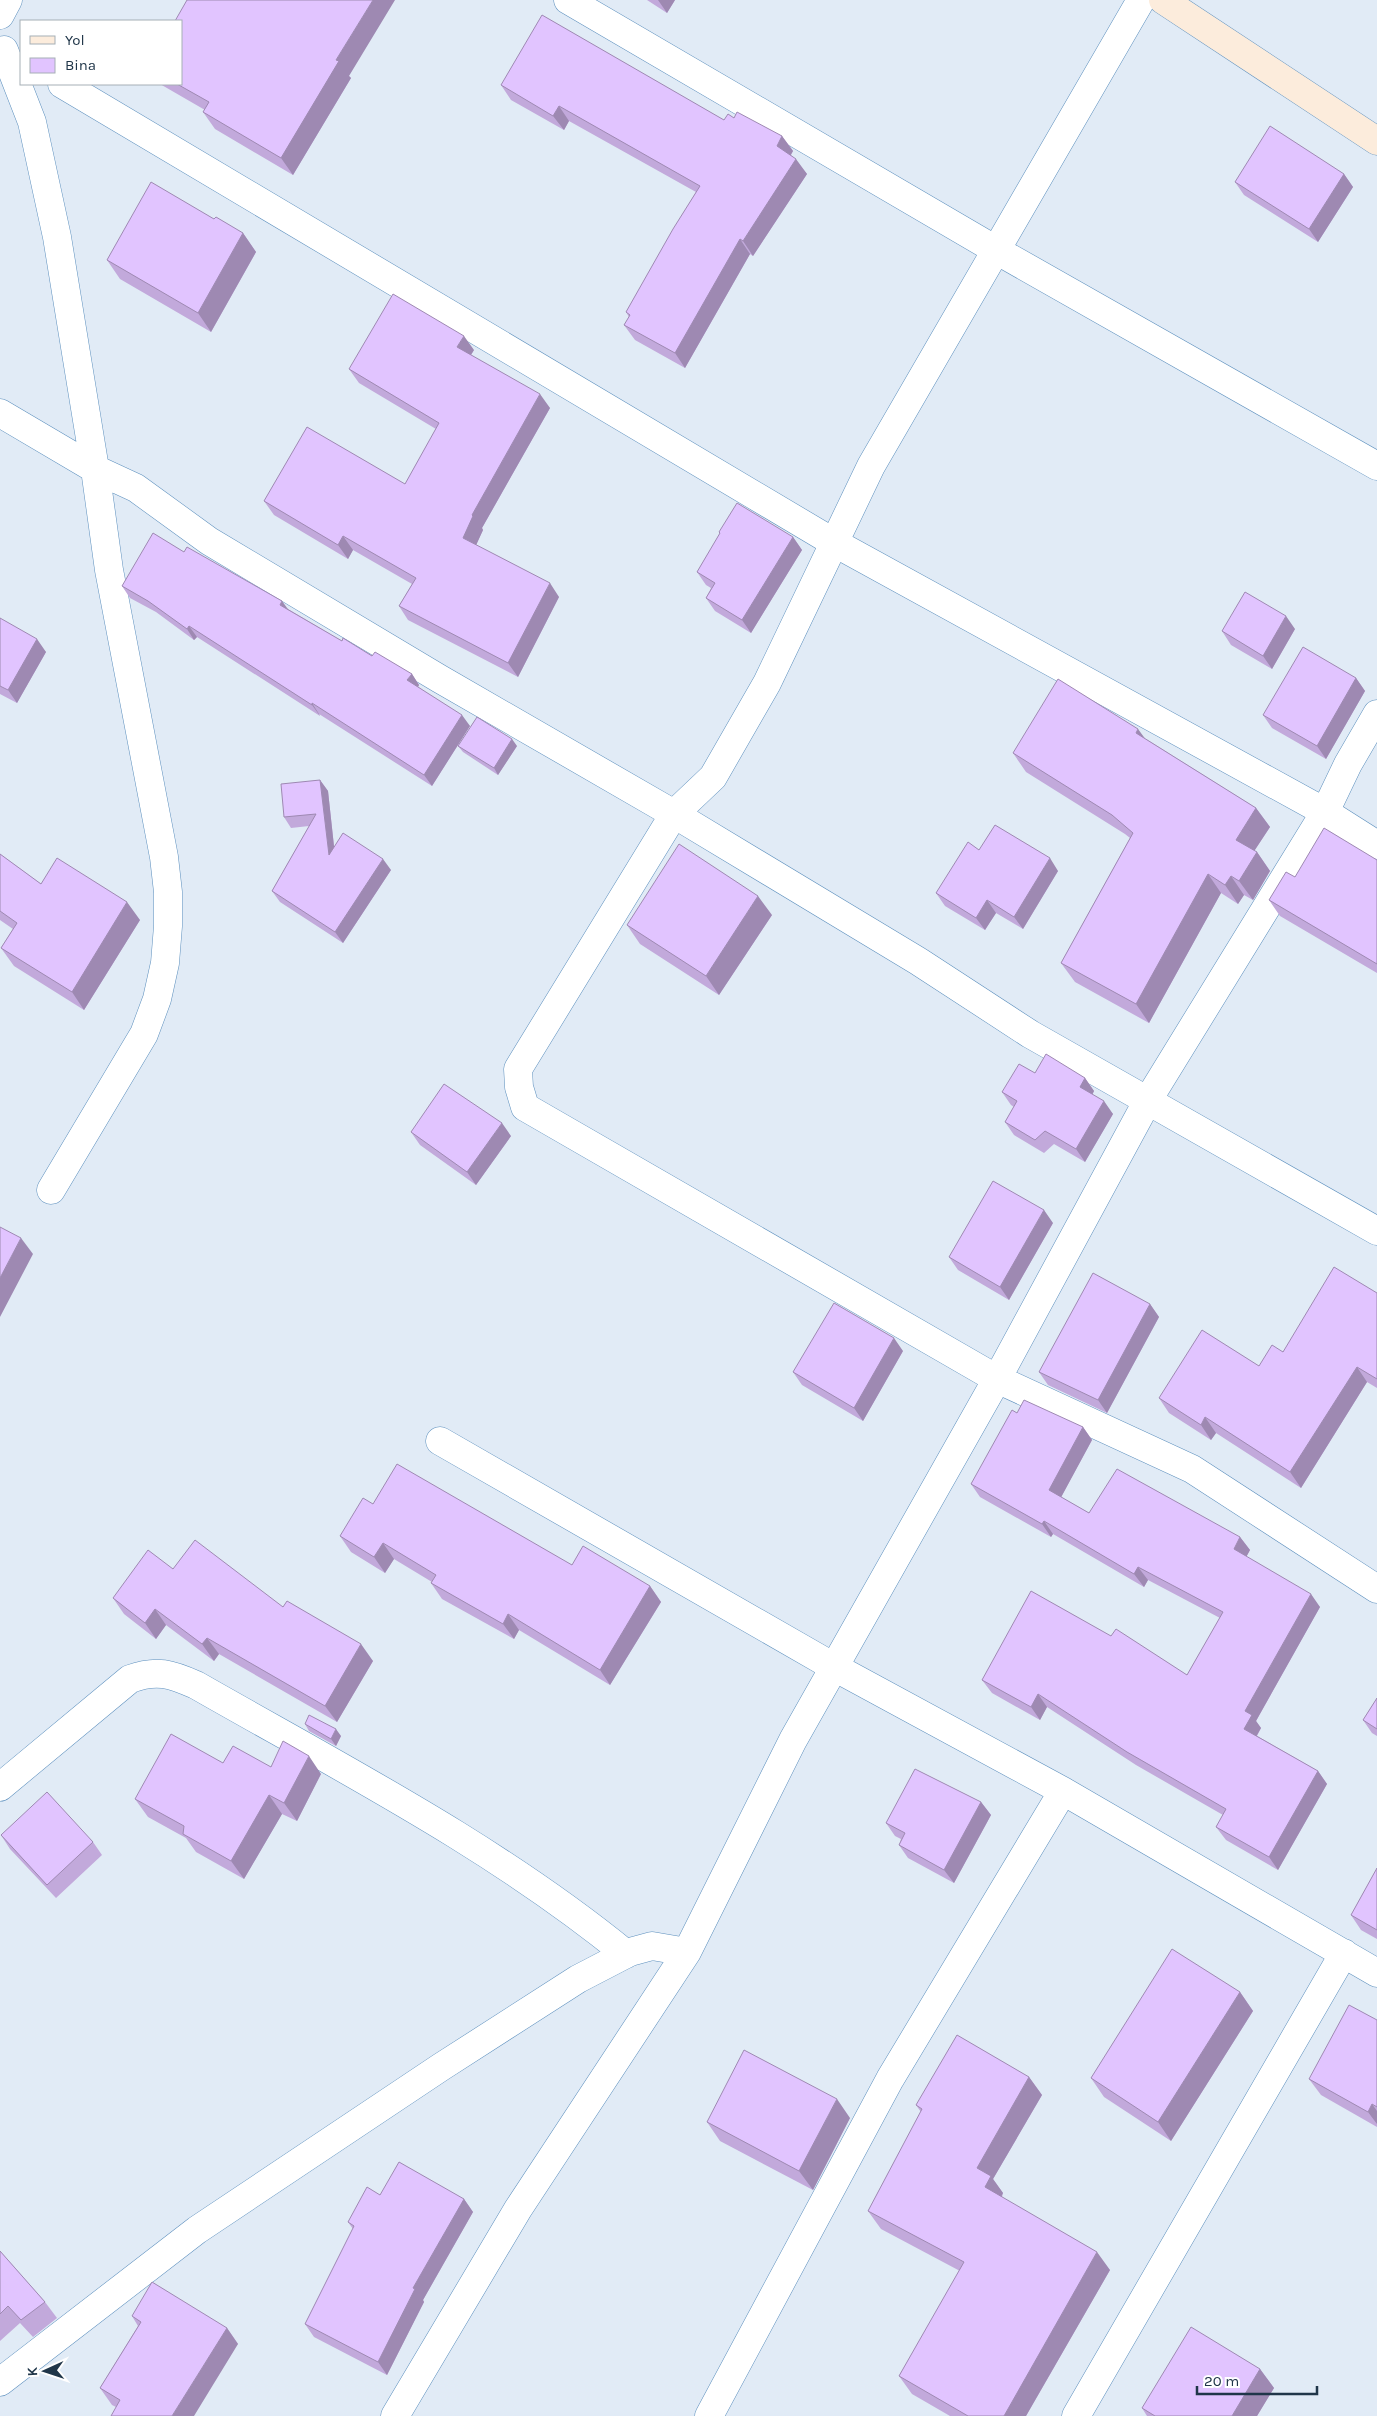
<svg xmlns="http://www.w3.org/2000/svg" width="1377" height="2416" font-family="Karla,sans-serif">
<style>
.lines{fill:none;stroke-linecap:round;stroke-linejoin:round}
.street-casing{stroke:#5d90be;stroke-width:29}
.secondary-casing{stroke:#5d90be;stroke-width:29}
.street{stroke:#fff;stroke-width:28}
.secondary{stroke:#fcecdc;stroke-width:28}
.wall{fill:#c2a9db}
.shaded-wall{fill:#9e89b2}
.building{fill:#e1c4ff;stroke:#9e89b2}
</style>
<rect width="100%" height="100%" fill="#e1ebf6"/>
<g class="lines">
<!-- street casing -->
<g class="street-casing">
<path id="street" d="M 568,0 L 996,250 L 1377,466
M 1141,0 L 871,466 L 767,683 L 713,777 L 674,814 L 518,1069 L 519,1087 L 525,1107 L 997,1379 L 1192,1469 L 1377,1589
M 0,15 L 8,0
M 4,50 L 32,122 L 57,237 L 95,469 L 109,570 L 164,857 L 168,892 L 168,926 L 165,963 L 157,999 L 144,1034 L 51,1190
M 62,84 L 833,542 L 1325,812 L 1377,845
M 0,413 L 95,469 L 136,488 L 209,541 L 440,679 L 674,814 L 918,961 L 1030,1034 L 1377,1231
M 440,1441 L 834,1667 L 1063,1791 L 1377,1973
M 0,1787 L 130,1679 C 157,1669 171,1674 196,1685 C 343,1769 495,1847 626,1954
M 0,2382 L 197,2230 L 441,2067 L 578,1979 L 630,1952 L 652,1946 L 687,1952
M 395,2416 L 518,2209 L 687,1952 L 793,1740 L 997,1379 L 1148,1100 L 1325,812 L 1348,764 L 1377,714
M 709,2416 L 890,2079 L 1063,1791
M 1076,2416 L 1344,1953"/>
</g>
<!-- secondary casing -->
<g class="secondary-casing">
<path id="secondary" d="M 1163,0 L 1377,141"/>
</g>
<!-- street -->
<use href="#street" class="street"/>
<!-- secondary -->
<use href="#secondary" class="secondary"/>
</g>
<!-- wall -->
<path class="wall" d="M 647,0 L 675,0 L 667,13 Z
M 349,76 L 351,78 L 293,175 L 215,129 L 203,112 L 205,110 L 160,84 L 181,84 Z
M 501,85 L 724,120 L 734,118 L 782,136 L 793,151 L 791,155 L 807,174 L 753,256 L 750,254 L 685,368 L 635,340 L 624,325 L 629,317 L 626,312 L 696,192 L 569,121 L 564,130 L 511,100 Z
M 1344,174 L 1353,187 L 1318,242 L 1244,195 L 1235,182 Z
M 214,219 L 243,233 L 256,252 L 211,332 L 120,279 L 107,260 Z
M 474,350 L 471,355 L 550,408 L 482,528 L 483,530 L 476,545 L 559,597 L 518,677 L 408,620 L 399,606 L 412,584 L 353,550 L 348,559 L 274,515 L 264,501 L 405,484 L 436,429 L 359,383 L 349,369 Z
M 719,532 L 793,537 L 802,550 L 751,633 L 715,611 L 706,598 L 711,588 L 706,585 L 697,572 L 720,534 Z
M 184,552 L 288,609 L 342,641 L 412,674 L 419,685 L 418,687 L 470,726 L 432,786 L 319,714 L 320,716 L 197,637 L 194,640 L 156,612 L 130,598 L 122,586 Z
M 0,618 L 46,652 L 17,703 L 0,694 Z
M 1295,629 L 1272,669 L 1231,645 L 1222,631 Z
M 1356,678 L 1365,691 L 1326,759 L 1272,728 L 1263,715 Z
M 1146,739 L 1256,808 L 1270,827 L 1254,851 L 1257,852 L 1270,871 L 1253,900 L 1244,895 L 1238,904 L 1221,893 L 1149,1023 L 1075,982 L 1061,963 L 1130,838 L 1125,834 L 1026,772 L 1013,753 Z
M 458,746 L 517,746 L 498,775 L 463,752 Z
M 320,780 L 328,791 L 334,846 L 391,870 L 343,943 L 280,902 L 272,891 L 309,826 L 291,828 L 284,817 Z
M 979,850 L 1058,871 L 1023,929 L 996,913 L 985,930 L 945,906 L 936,893 Z
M 0,854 L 41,884 L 140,920 L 84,1010 L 14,966 L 1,948 L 13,929 L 0,920 Z
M 1377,860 L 1377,973 L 1280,916 L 1269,900 L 1295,877 Z
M 772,915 L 719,995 L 640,944 L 627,925 Z
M 1035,1073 L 1085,1078 L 1094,1091 L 1092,1095 L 1113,1114 L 1085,1162 L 1054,1144 L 1044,1153 L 1014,1135 L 1005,1122 L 1014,1107 L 1011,1105 L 1002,1092 Z
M 411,1132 L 511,1136 L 476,1185 L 420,1145 Z
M 1053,1223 L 1009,1300 L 958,1270 L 949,1257 Z
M 1377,1293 L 1377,1388 L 1367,1382 L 1301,1488 L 1216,1433 L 1211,1440 L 1169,1413 L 1159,1398 L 1259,1366 Z
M 1150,1304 L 1159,1317 L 1107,1413 L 1048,1385 L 1039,1372 Z
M 903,1351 L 863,1421 L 802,1385 L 793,1372 Z
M 1017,1413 L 1083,1427 L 1092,1440 L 1061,1497 L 1089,1513 L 1240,1537 L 1250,1550 L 1246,1557 L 1320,1607 L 1256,1721 L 1261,1728 L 1257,1736 L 1318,1771 L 1327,1784 L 1278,1870 L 1226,1840 L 1216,1827 L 1223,1815 L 1136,1765 L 1047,1707 L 1040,1720 L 992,1693 L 982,1680 L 1111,1636 L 1187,1675 L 1220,1618 L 1148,1580 L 1144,1587 L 1053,1534 L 1051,1537 L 980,1497 L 971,1484 Z
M 373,1504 L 572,1565 L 650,1586 L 661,1602 L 610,1685 L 519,1630 L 514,1639 L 442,1599 L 431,1583 L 432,1582 L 394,1559 L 385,1573 L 351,1552 L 340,1536 Z
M 173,1569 L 283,1607 L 373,1661 L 337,1722 L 219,1654 L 214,1661 L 166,1625 L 156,1639 L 124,1614 L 113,1598 Z
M 1377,1698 L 1377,1736 L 1372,1733 L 1363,1720 Z
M 305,1724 L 341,1736 L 336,1746 L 309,1731 Z
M 223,1763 L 271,1767 L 321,1774 L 297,1821 L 282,1814 L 244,1879 L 196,1852 L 186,1838 L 148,1817 L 135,1799 Z
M 981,1802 L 991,1815 L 954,1883 L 908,1858 L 899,1845 L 901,1839 L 895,1836 L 886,1823 Z
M 1,1835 L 93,1842 L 102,1855 L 56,1898 L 10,1849 Z
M 1377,1868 L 1377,1939 L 1361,1930 L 1351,1915 Z
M 1240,1992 L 1253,2011 L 1171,2141 L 1104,2097 L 1091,2078 Z
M 1377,2020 L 1377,2127 L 1321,2095 L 1309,2079 Z
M 1029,2077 L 1042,2095 L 993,2179 L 1003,2193 L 1002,2197 L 1110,2270 L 1026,2416 L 950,2416 L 912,2394 L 899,2376 L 960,2271 L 881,2229 L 868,2211 L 921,2112 L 916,2105 Z
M 850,2118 L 813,2190 L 720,2141 L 707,2122 Z
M 380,2195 L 464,2199 L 473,2212 L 423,2300 L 424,2302 L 387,2375 L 314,2337 L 305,2324 L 353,2229 L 348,2222 Z
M 0,2251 L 45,2302 L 57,2318 L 33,2337 L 20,2323 L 0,2341 Z
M 132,2316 L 227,2328 L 238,2344 L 116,2407 L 112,2405 L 100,2388 L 138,2326 Z
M 1260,2369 L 1274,2388 L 1257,2416 L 1147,2416 L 1142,2408 Z"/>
<!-- shaded-wall -->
<path class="shaded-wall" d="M 373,0 L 395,0 L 349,76 L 351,78 L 293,175 L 281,158 L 336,60 Z
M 658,0 L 675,0 L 667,13 Z
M 559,106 L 569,121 L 564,130 L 553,116 Z
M 782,136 L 793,151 L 787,161 L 777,146 Z
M 796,159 L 807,174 L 753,256 L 743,241 Z
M 1344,174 L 1353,187 L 1318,242 L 1309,229 Z
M 243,233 L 256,252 L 211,332 L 198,313 Z
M 740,239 L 750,254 L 685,368 L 675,353 Z
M 464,336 L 474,350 L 467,361 L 457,347 Z
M 540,394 L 550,408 L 482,528 L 483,530 L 473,552 L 463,538 L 472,515 Z
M 343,536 L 353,550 L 348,559 L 338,545 Z
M 793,537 L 802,550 L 751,633 L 742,620 Z
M 550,583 L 559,597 L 518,677 L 508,663 Z
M 282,601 L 290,612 L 280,605 Z
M 1286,616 L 1295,629 L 1272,669 L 1263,656 Z
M 189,626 L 197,637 L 194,640 L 187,629 Z
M 37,639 L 46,652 L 17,703 L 8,690 Z
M 412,674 L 419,685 L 415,692 L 407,680 Z
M 1356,678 L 1365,691 L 1326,759 L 1317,746 Z
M 312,703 L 319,714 L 320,716 L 312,705 Z
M 462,715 L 470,726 L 432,786 L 424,775 Z
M 1138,729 L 1152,748 L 1136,733 Z
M 512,739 L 517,746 L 498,775 L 494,768 Z
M 320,780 L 328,791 L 336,865 L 329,855 Z
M 1256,808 L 1270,827 L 1249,859 L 1236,840 Z
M 1257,852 L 1270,871 L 1253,900 L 1239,881 Z
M 1050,858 L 1058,871 L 1023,929 L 1014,917 Z
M 383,859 L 391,870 L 343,943 L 335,932 Z
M 1208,874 L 1221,893 L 1149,1023 L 1136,1004 Z
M 1231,876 L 1244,895 L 1238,904 L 1225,885 Z
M 758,896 L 772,915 L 719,995 L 706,976 Z
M 987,900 L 996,913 L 985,930 L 976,918 Z
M 127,902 L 140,920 L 84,1010 L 72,992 Z
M 1085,1078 L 1094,1091 L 1089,1101 L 1080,1087 Z
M 1104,1101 L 1113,1114 L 1085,1162 L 1076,1149 Z
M 502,1123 L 511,1136 L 476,1185 L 467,1172 Z
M 1044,1210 L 1053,1223 L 1009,1300 L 1000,1287 Z
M 21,1238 L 33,1254 L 0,1317 L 0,1278 Z
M 1150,1304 L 1159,1317 L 1107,1413 L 1098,1400 Z
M 894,1338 L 903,1351 L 863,1421 L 854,1408 Z
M 1357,1367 L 1367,1382 L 1301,1488 L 1290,1472 Z
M 1205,1417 L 1216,1433 L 1211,1440 L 1201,1425 Z
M 1083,1427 L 1092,1440 L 1058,1503 L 1049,1490 Z
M 1044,1521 L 1053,1534 L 1051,1537 L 1042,1524 Z
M 1240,1537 L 1250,1550 L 1243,1563 L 1234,1549 Z
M 383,1543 L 394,1559 L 385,1573 L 374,1557 Z
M 1138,1567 L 1148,1580 L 1144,1587 L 1134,1574 Z
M 650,1586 L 661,1602 L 610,1685 L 600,1670 Z
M 1311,1594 L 1320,1607 L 1256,1721 L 1261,1728 L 1253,1742 L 1244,1729 L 1245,1711 Z
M 155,1609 L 166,1625 L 156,1639 L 145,1623 Z
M 508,1614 L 519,1630 L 514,1639 L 503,1624 Z
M 207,1638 L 219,1654 L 214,1661 L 202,1644 Z
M 361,1644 L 373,1661 L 337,1722 L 325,1706 Z
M 1038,1694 L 1047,1707 L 1040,1720 L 1031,1707 Z
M 336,1729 L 341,1736 L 336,1746 L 331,1739 Z
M 309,1756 L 321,1774 L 297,1821 L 284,1803 Z
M 1318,1771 L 1327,1784 L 1278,1870 L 1269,1857 Z
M 269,1795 L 282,1814 L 244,1879 L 231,1861 Z
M 981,1802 L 991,1815 L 954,1883 L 944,1870 Z
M 1240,1992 L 1253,2011 L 1171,2141 L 1158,2122 Z
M 1029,2077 L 1042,2095 L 993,2179 L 1003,2193 L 997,2205 L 985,2187 L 977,2168 Z
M 837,2099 L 850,2118 L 813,2190 L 799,2171 Z
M 1372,2104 L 1377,2111 L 1377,2124 L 1368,2112 Z
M 464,2199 L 473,2212 L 423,2300 L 424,2302 L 387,2375 L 378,2362 L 413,2288 Z
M 1097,2252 L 1110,2270 L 1026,2416 L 1004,2416 Z
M 227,2328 L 238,2344 L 194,2416 L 172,2416 Z
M 1260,2369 L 1274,2388 L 1257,2416 L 1232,2416 Z"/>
<!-- building -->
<path class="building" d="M 187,0 L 373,0 L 336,60 L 339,61 L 281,158 L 203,112 L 209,102 L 177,84 L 181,84 L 181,21 L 175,21 Z
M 542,15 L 724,120 L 728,114 L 734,118 L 737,112 L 782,136 L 777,146 L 796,159 L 743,241 L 740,239 L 675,353 L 624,325 L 630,315 L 626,312 L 673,229 L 700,186 L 559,106 L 553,116 L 501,85 Z
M 1270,126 L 1344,174 L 1309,229 L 1235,182 Z
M 151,182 L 214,219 L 216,217 L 243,233 L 198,313 L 107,260 Z
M 393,294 L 464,336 L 457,347 L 540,394 L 472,515 L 473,516 L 463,538 L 550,583 L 508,663 L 399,606 L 416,578 L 343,536 L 338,545 L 264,501 L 307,427 L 405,484 L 439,423 L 349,369 Z
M 737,503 L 793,537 L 742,620 L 706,598 L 715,583 L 697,572 L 720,533 L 719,532 Z
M 153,533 L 184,552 L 187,547 L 282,601 L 280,605 L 342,641 L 343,638 L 372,656 L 375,652 L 412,674 L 407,680 L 462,715 L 424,775 L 312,703 L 312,705 L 189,626 L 187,629 L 148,601 L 122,586 Z
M 1245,592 L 1286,616 L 1263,656 L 1222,631 Z
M 0,618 L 37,639 L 8,690 L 0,686 Z
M 1303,647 L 1356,678 L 1317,746 L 1263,715 Z
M 1058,679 L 1138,729 L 1136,733 L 1256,808 L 1236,840 L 1257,852 L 1239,881 L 1231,876 L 1225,885 L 1208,874 L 1136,1004 L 1061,963 L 1133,833 L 1112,815 L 1013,753 Z
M 477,717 L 512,739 L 494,768 L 458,746 Z
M 320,780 L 329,855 L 343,833 L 383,859 L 335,932 L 272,891 L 316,814 L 284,817 L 281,784 Z
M 995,825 L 1050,858 L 1014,917 L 987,900 L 976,918 L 936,893 L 968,842 L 979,850 Z
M 1324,828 L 1377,860 L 1377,964 L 1269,900 L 1286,872 L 1295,877 Z
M 679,844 L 758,896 L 706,976 L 627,925 Z
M 0,854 L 41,884 L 57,858 L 127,902 L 72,992 L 1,948 L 17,923 L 0,911 Z
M 1046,1054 L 1085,1078 L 1080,1087 L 1104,1101 L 1076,1149 L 1045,1131 L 1035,1140 L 1005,1122 L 1017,1101 L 1002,1092 L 1019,1064 L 1035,1073 Z
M 444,1084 L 502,1123 L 467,1172 L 411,1132 Z
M 993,1181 L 1044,1210 L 1000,1287 L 949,1257 Z
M 0,1227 L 21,1238 L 0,1278 Z
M 1334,1267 L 1377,1293 L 1377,1379 L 1357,1367 L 1290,1472 L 1205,1417 L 1201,1425 L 1159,1398 L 1202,1330 L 1259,1366 L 1272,1345 L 1283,1352 Z
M 1093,1273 L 1150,1304 L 1098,1400 L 1039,1372 Z
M 834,1303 L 894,1338 L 854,1408 L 793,1372 Z
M 1024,1400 L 1083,1427 L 1049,1490 L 1089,1513 L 1117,1469 L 1240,1537 L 1234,1549 L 1311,1594 L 1245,1711 L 1252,1715 L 1244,1729 L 1318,1771 L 1269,1857 L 1216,1827 L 1226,1809 L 1127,1752 L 1038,1694 L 1031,1707 L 982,1680 L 1031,1591 L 1111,1636 L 1116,1629 L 1187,1675 L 1223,1612 L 1138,1567 L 1134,1574 L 1044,1521 L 1042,1524 L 971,1484 L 1012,1410 L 1017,1413 Z
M 397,1464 L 572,1565 L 583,1546 L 650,1586 L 600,1670 L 508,1614 L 503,1624 L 431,1583 L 436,1575 L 383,1543 L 374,1557 L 340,1536 L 363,1498 L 373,1504 Z
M 195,1540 L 283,1607 L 287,1601 L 361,1644 L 325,1706 L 207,1638 L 202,1644 L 155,1609 L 145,1623 L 113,1598 L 148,1550 L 173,1569 Z
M 1377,1698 L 1377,1729 L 1363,1720 Z
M 309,1715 L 336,1729 L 331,1739 L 305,1724 Z
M 171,1734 L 223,1763 L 233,1746 L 271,1767 L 283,1741 L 309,1756 L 284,1803 L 269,1795 L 231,1861 L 183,1834 L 184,1826 L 135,1799 Z
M 915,1769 L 981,1802 L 944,1870 L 899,1845 L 905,1833 L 886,1823 Z
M 47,1792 L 93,1842 L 47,1885 L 1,1835 Z
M 1377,1868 L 1377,1930 L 1351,1915 Z
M 1172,1949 L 1240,1992 L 1158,2122 L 1091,2078 Z
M 1349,2005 L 1377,2020 L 1377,2107 L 1372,2104 L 1368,2112 L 1309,2079 Z
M 957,2035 L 1029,2077 L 977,2168 L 991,2176 L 985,2187 L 1097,2252 L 1004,2416 L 968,2416 L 899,2376 L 964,2262 L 868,2211 L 922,2109 L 916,2105 Z
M 744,2050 L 837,2099 L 799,2171 L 707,2122 Z
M 399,2162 L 464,2199 L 413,2288 L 415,2289 L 378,2362 L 305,2324 L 354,2226 L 348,2222 L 367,2187 L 380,2195 Z
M 0,2251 L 45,2302 L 21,2320 L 8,2306 L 0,2314 Z
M 152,2282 L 227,2328 L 172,2416 L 111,2416 L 120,2400 L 100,2388 L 141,2322 L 132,2316 Z
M 1191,2327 L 1260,2369 L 1232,2416 L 1155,2416 L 1142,2408 Z"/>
<!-- legend -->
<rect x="20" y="20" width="162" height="65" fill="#ffffff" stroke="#a6afb6"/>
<rect x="30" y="36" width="25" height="8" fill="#fcecdc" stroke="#a6afb6"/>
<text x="65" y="45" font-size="15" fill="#203649">Yol</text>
<rect x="30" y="58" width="25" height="15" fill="#e1c4ff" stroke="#a6afb6"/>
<text x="65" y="70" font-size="15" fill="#203649">Bina</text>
<!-- north arrow -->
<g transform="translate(45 2371) rotate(267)" stroke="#ffffff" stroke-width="4" paint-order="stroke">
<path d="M0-4L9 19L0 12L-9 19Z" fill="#203649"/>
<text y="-8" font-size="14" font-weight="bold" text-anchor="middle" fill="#203649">K</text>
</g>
<!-- scale -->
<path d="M1197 2386v8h120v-8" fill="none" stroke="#203649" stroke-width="2.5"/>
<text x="1204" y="2386" font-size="15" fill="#203649" stroke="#ffffff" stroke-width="4" paint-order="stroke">20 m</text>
</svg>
